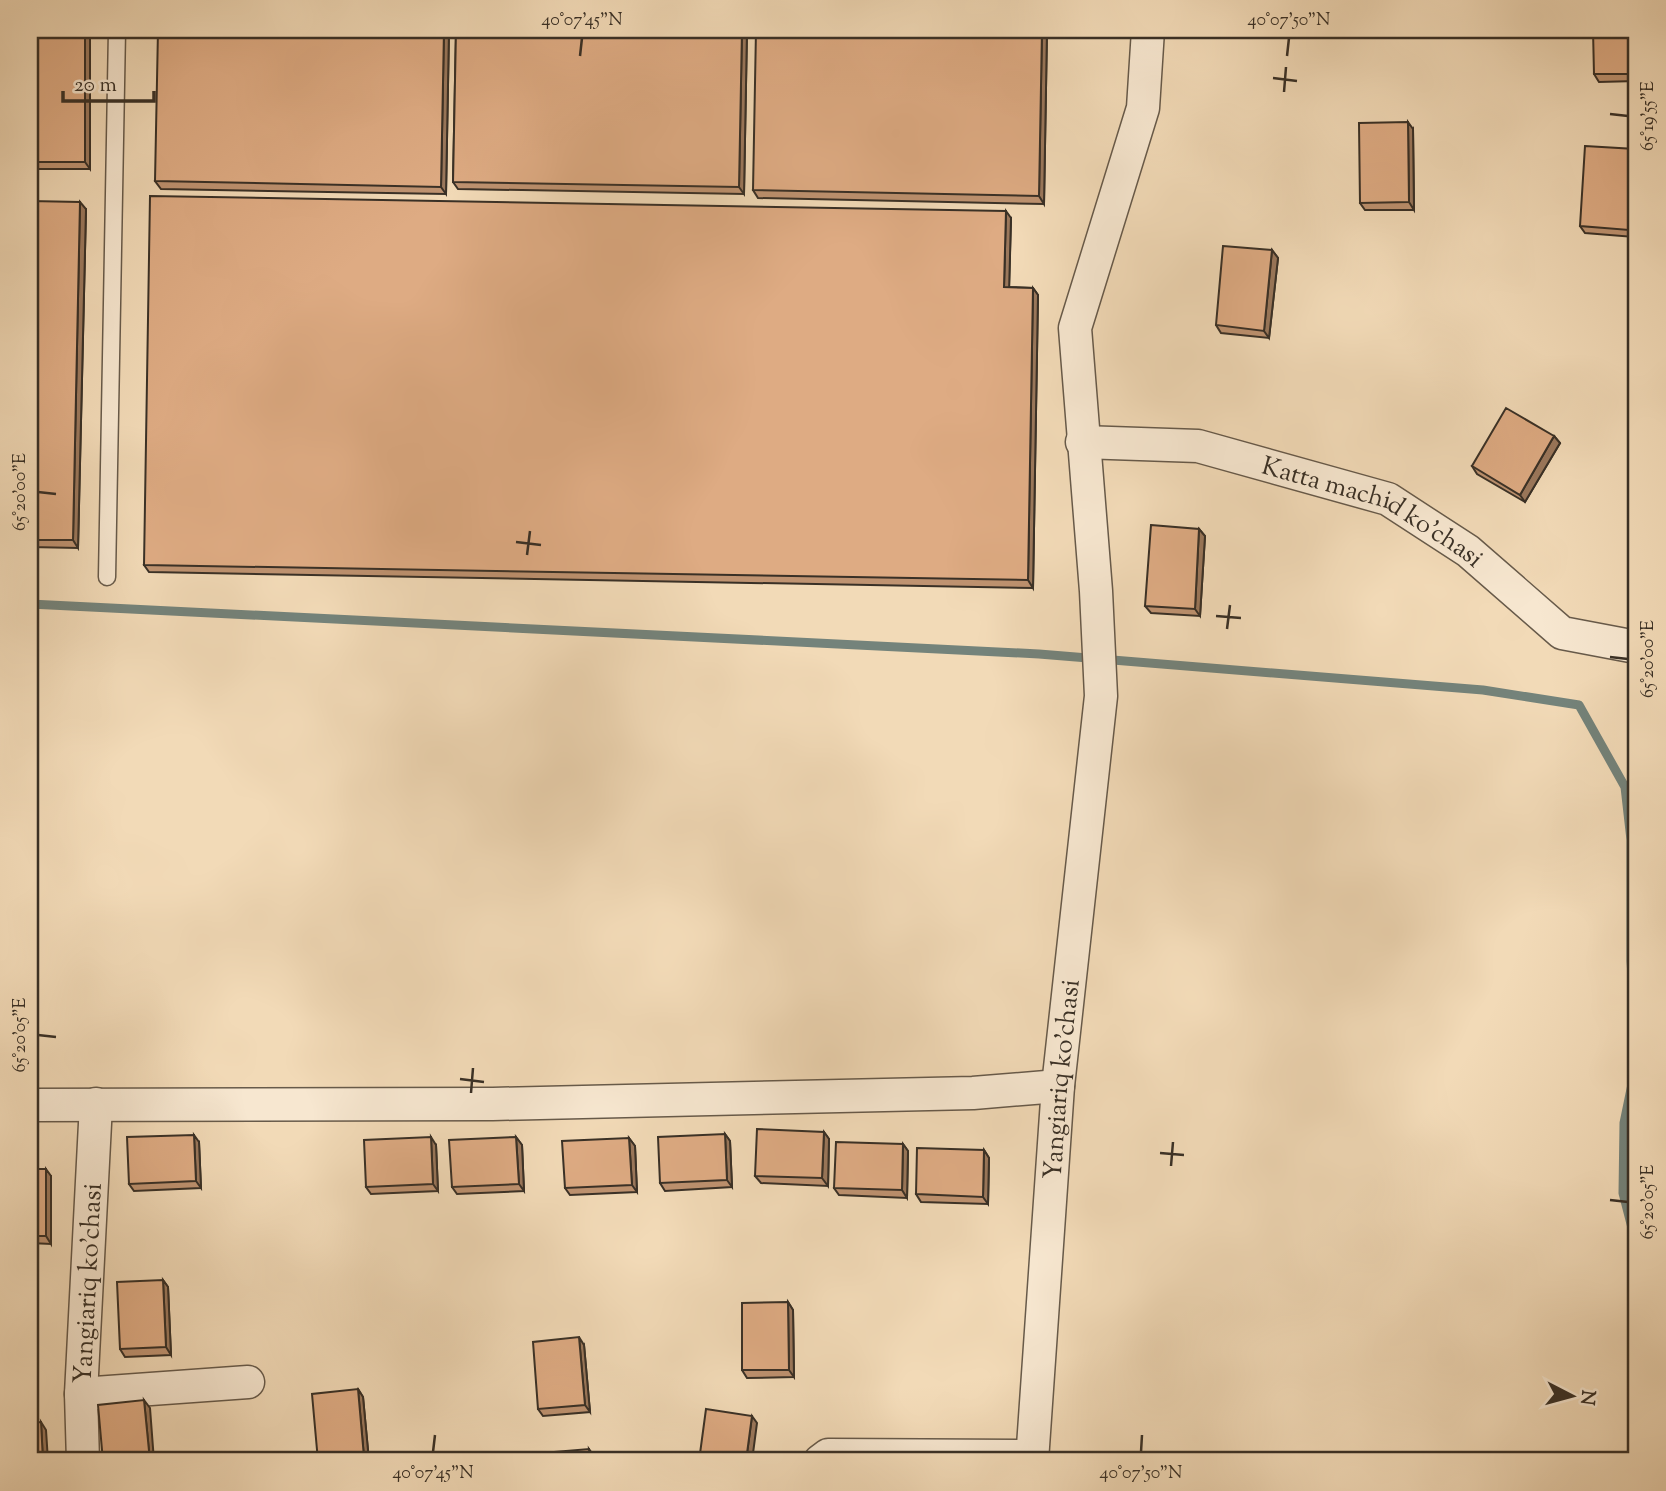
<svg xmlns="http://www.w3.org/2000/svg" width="1666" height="1491" font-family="'Sorts Mill Goudy',serif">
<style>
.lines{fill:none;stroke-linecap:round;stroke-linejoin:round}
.stream{stroke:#74837b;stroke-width:9}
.service-casing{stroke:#675a4a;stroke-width:19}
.minor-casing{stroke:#675a4a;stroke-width:35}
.service{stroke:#f7e7d0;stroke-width:16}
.minor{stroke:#f7e7d0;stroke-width:32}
.wall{fill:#bf9371;stroke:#393026;stroke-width:2}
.shaded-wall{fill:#9b785c;stroke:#393026;stroke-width:2}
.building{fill:#deab83;stroke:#393026;stroke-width:2}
.ticks{fill:none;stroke:#393026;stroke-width:2.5}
.labels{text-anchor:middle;stroke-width:6;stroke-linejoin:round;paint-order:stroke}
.street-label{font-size:26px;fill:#393026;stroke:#f7e7d0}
.neatline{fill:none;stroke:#393026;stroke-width:2.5}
.ticks-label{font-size:18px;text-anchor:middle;fill:#393026}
</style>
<rect width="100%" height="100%" fill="#f2dab7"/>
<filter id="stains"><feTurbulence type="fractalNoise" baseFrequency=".00286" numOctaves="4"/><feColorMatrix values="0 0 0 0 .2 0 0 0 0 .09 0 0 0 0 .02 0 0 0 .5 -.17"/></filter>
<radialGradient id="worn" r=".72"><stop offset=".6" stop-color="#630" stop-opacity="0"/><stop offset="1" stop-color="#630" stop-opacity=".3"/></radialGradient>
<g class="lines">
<!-- stream -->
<path class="stream" d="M 30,604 L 1039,654 L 1483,690 L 1579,705 L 1625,787 L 1631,840 L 1631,961 L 1636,1038
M 1636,1065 L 1624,1123 L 1623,1193 L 1636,1243"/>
<!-- service casing -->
<g class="service-casing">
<path id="service" d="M 107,577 L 117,30"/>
</g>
<!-- minor casing -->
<g class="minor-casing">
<g id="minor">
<path id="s1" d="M 1082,442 L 1198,446 L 1388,499 L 1468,551 L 1562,633 L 1636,647"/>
<path d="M 30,1105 L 493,1104 L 973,1093 L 1058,1086"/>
<path d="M 81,1394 L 248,1382"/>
<path id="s2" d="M 83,1461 L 81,1394 L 96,1104"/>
<path d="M 820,1461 L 828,1455 L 1032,1456"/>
<path id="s3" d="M 1032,1461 L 1058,1086 L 1101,696 L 1096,591 L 1075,328 L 1143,108 L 1148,30"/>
</g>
</g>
<!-- service -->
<use href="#service" class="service"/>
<!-- minor -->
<use href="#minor" class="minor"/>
</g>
<!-- wall -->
<path class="wall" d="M 30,30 L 90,30 L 90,169 L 30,169 Z
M 449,30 L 446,194 L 161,189 L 155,181 Z
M 456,30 L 747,30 L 744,194 L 458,189 L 453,182 Z
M 1047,30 L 1044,204 L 758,198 L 753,190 Z
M 1636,30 L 1636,81 L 1599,82 L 1594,74 Z
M 1413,129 L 1414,210 L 1365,210 L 1360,203 Z
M 1635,149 L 1636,152 L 1636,204 L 1634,237 L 1585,233 L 1580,226 Z
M 30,201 L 86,209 L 78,548 L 30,547 Z
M 1011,218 L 1009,287 L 1033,288 L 1038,295 L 1033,588 L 149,572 L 144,565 Z
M 1272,250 L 1278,258 L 1269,338 L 1221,333 L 1216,325 Z
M 1554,436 L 1560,443 L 1525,502 L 1477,474 L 1472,466 Z
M 1199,529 L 1205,536 L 1200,616 L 1151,613 L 1145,606 Z
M 824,1132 L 829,1139 L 828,1186 L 761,1183 L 755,1176 Z
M 725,1134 L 730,1141 L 732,1187 L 665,1191 L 660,1183 Z
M 516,1137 L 522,1145 L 524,1191 L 457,1194 L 452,1187 Z
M 629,1138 L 635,1146 L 637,1192 L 570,1195 L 565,1188 Z
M 199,1142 L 201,1188 L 134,1191 L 129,1184 Z
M 903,1144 L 908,1151 L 907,1198 L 839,1195 L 834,1188 Z
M 436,1145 L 438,1191 L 371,1194 L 366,1187 Z
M 984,1150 L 989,1158 L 988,1204 L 921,1202 L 916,1194 Z
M 30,1169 L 51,1176 L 51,1244 L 30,1243 Z
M 163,1280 L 168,1287 L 171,1355 L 125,1357 L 120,1349 Z
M 788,1302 L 793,1310 L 794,1377 L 747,1378 L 742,1370 Z
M 584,1345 L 590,1412 L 543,1416 L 538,1409 Z
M 358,1389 L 363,1397 L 369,1461 L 318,1461 Z"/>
<!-- shaded-wall -->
<path class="shaded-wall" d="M 85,30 L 90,30 L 90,169 L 85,162 Z
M 444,30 L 449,30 L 446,194 L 441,187 Z
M 742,30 L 747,30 L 744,194 L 739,187 Z
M 1042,30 L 1047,30 L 1044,204 L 1039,196 Z
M 1408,122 L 1413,129 L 1414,210 L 1409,202 Z
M 1635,149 L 1636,152 L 1636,204 L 1634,237 L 1629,230 Z
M 80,202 L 86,209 L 78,548 L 73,540 Z
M 1006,211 L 1011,218 L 1009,294 L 1004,287 Z
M 1272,250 L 1278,258 L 1269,338 L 1264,331 Z
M 1033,288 L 1038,295 L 1033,588 L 1028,580 Z
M 1554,436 L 1560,443 L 1525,502 L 1520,495 Z
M 1199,529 L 1205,536 L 1200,616 L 1195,609 Z
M 824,1132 L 829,1139 L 828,1186 L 822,1178 Z
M 725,1134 L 730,1141 L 732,1187 L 727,1180 Z
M 194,1135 L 199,1142 L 201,1188 L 196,1181 Z
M 431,1137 L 436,1145 L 438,1191 L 433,1184 Z
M 516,1137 L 522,1145 L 524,1191 L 519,1184 Z
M 629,1138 L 635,1146 L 637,1192 L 632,1185 Z
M 903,1144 L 908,1151 L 907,1198 L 902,1190 Z
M 984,1150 L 989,1158 L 988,1204 L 983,1197 Z
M 46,1169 L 51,1176 L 51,1244 L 46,1236 Z
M 163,1280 L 168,1287 L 171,1355 L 166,1347 Z
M 788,1302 L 793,1310 L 794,1377 L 789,1370 Z
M 579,1337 L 584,1345 L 590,1412 L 585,1405 Z
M 358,1389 L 363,1397 L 369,1461 L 367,1461 L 364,1457 Z
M 144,1400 L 150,1408 L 154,1461 L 150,1461 Z
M 752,1416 L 757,1423 L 752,1461 L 746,1461 Z
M 41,1422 L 46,1430 L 48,1461 L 43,1461 Z
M 589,1449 L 594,1456 L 595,1461 L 590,1461 Z"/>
<!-- building -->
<path class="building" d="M 30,30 L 85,30 L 85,162 L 30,162 Z
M 158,30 L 444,30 L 441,187 L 155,181 Z
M 456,30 L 742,30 L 739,187 L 453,182 Z
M 756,30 L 1042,30 L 1039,196 L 753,190 Z
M 1593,30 L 1636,30 L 1636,74 L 1594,74 Z
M 1408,122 L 1409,202 L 1360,203 L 1359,123 Z
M 1585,146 L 1635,149 L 1629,230 L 1580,226 Z
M 150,196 L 1006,211 L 1004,287 L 1033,288 L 1028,580 L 144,565 Z
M 30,201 L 80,202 L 73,540 L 30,540 Z
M 1223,246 L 1272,250 L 1264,331 L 1216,325 Z
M 1506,408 L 1554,436 L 1520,495 L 1472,466 Z
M 1151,525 L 1199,529 L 1195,609 L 1145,606 Z
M 757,1129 L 824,1132 L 822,1178 L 755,1176 Z
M 725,1134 L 727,1180 L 660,1183 L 658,1137 Z
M 194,1135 L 196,1181 L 129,1184 L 127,1137 Z
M 431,1137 L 433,1184 L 366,1187 L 364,1140 Z
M 516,1137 L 519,1184 L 452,1187 L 449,1140 Z
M 629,1138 L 632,1185 L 565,1188 L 562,1141 Z
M 836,1142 L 903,1144 L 902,1190 L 834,1188 Z
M 917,1148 L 984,1150 L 983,1197 L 916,1194 Z
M 30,1169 L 46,1169 L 46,1236 L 30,1236 Z
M 163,1280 L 166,1347 L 120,1349 L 117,1282 Z
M 788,1302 L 789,1370 L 742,1370 L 742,1303 Z
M 579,1337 L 585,1405 L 538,1409 L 533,1342 Z
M 358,1389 L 364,1457 L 318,1461 L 312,1394 Z
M 144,1400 L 150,1461 L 103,1461 L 98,1405 Z
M 706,1409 L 752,1416 L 746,1461 L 699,1461 Z
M 41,1422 L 43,1461 L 30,1461 L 30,1423 Z
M 589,1449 L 590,1461 L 544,1461 L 543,1453 Z"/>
<!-- ticks -->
<path class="ticks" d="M 580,56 L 582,38M 1287,56 L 1289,38M 1273,78 L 1297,81M 1284,92 L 1286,67M 1610,114 L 1628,116M 38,492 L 56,494M 516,542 L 541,545M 527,555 L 530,531M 1216,616 L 1241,618M 1227,629 L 1230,605M 1610,657 L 1628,659M 38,1035 L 56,1037M 460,1079 L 484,1082M 471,1093 L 473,1068M 1160,1153 L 1184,1155M 1171,1166 L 1173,1142M 1610,1200 L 1628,1202M 433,1452 L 435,1435M 1141,1452 L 1142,1435"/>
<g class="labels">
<!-- street labels -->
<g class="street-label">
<text dy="9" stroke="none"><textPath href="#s1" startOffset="304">Katta machid ko'chasi</textPath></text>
<text dy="9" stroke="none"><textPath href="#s3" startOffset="383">Yangiariq ko'chasi</textPath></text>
<text dy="9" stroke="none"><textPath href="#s2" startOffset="178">Yangiariq ko'chasi</textPath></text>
</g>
</g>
<!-- margin -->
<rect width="1666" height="1491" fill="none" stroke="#f2dab7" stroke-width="77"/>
<!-- north arrow -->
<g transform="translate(1572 1396) rotate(96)" stroke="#f7e7d0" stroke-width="5" paint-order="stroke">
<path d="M0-5L12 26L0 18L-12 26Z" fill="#393026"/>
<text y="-10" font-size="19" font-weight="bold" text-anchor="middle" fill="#393026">N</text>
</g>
<!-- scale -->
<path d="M63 91v10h91v-10" fill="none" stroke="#393026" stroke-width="3.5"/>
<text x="74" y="91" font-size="21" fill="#393026" stroke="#f7e7d0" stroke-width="5" paint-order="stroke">20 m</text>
<rect x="38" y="38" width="1590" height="1414" class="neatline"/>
<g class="ticks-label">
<text x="582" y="25">40°07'45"N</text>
<text x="1289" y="25">40°07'50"N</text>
<text transform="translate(1647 116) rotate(-90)" y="6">65°19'55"E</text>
<text transform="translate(19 492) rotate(-90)" y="6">65°20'00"E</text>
<text transform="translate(1647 659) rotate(-90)" y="6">65°20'00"E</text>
<text transform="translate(19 1035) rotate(-90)" y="6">65°20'05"E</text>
<text transform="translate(1647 1202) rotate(-90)" y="6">65°20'05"E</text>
<text x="433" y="1478">40°07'45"N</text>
<text x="1141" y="1478">40°07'50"N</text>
</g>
<rect width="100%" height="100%" filter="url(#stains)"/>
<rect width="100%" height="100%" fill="url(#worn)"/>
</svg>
